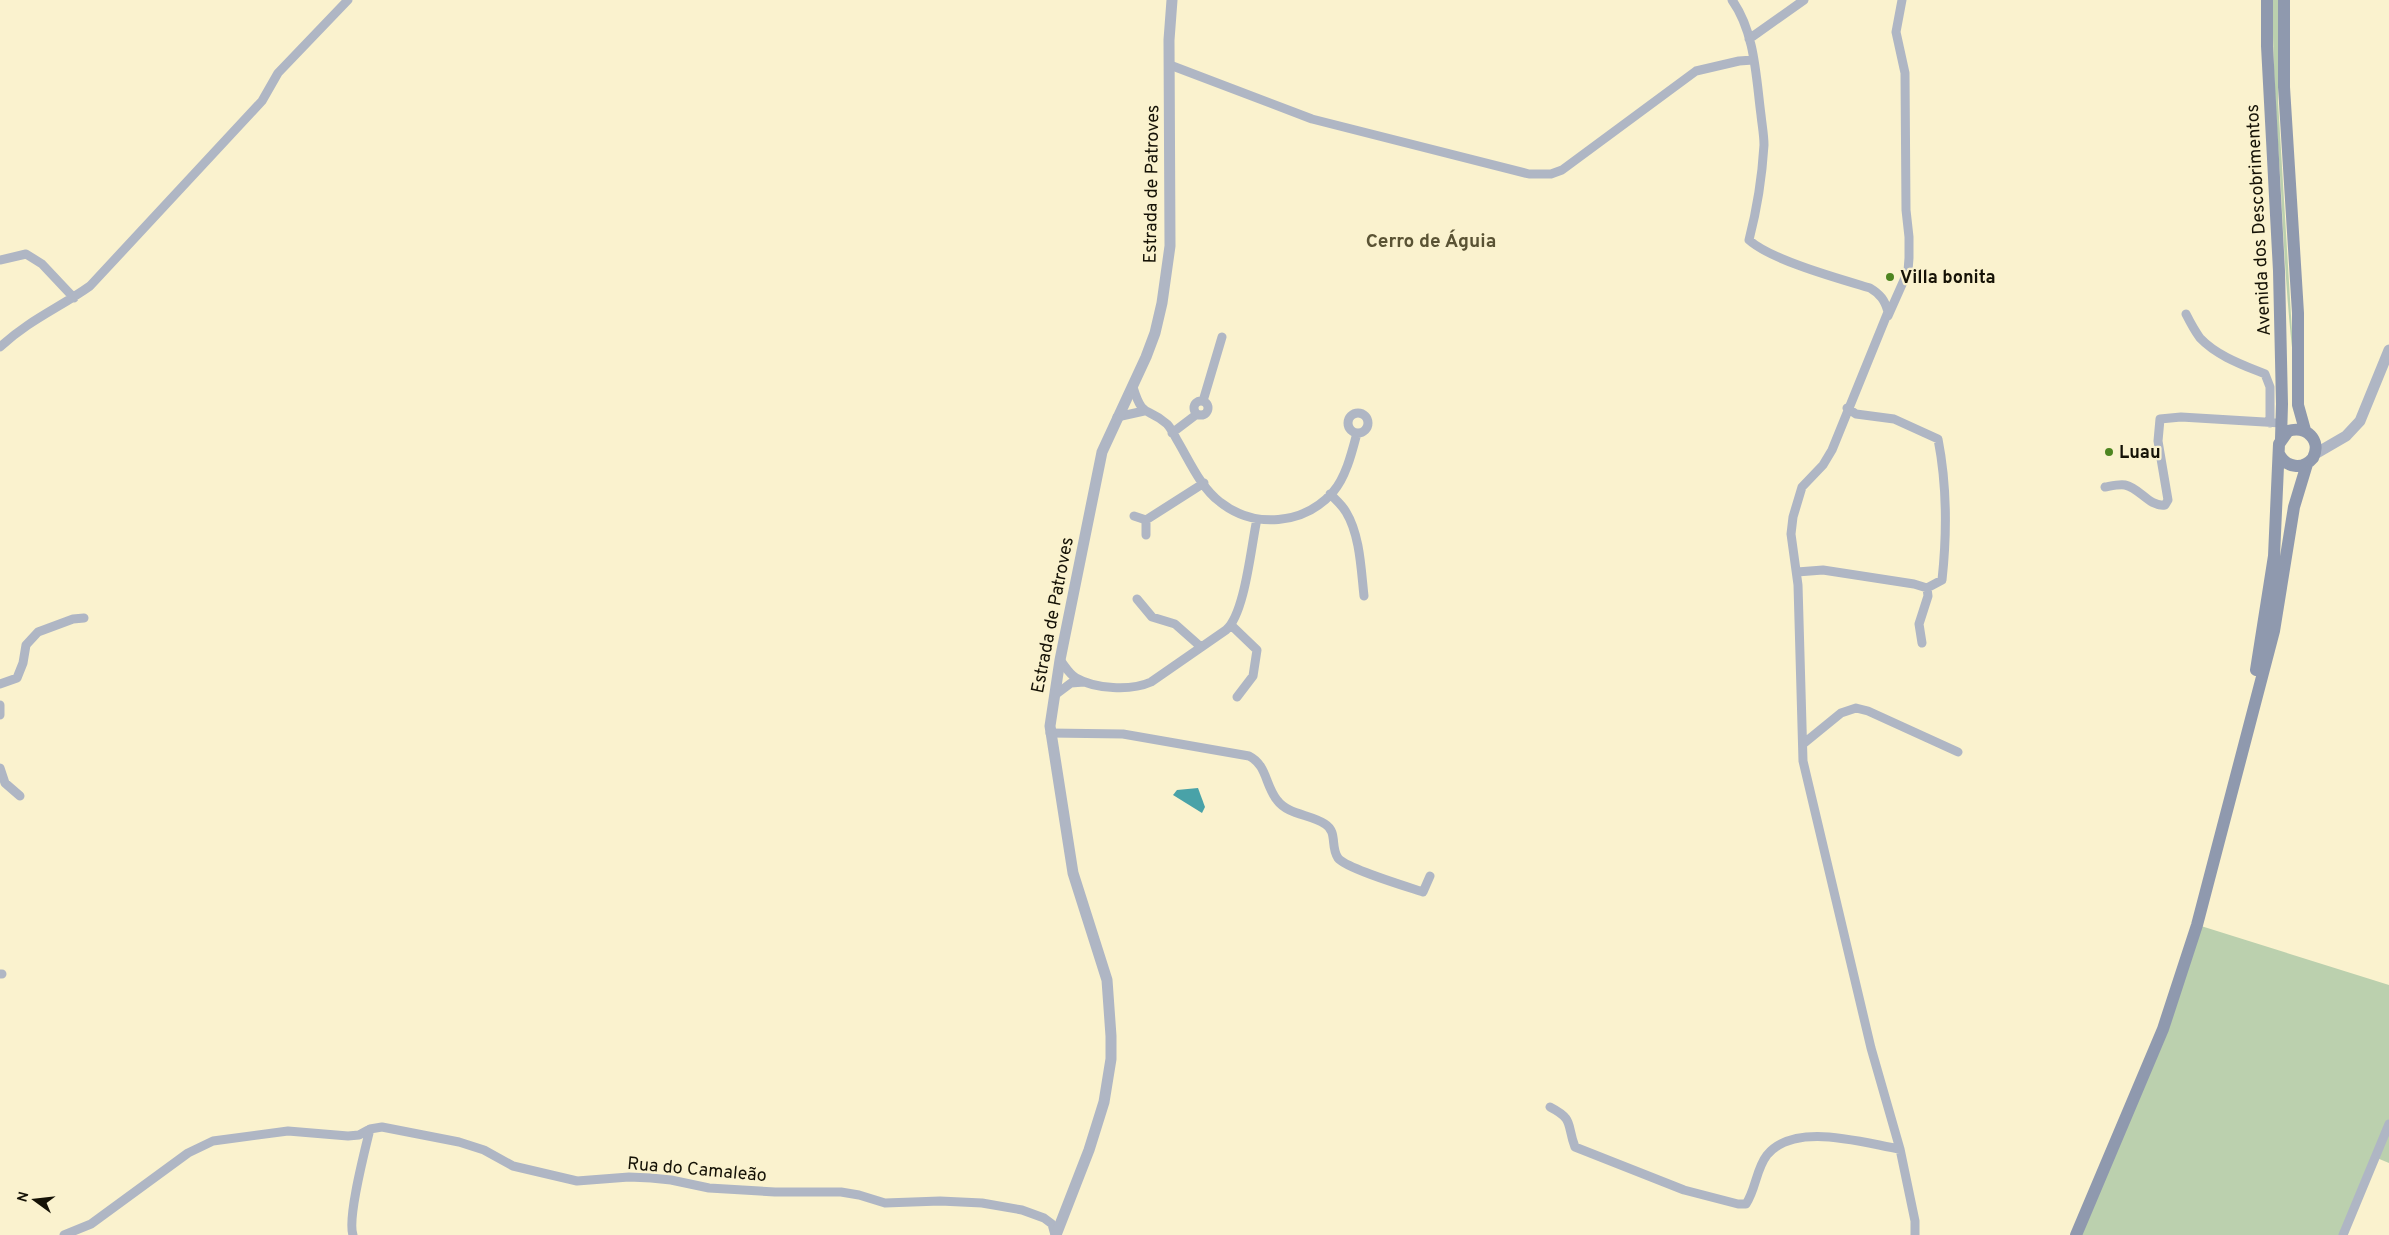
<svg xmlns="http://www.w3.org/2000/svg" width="2389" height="1235" font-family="Overpass,sans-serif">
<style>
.grass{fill:#bbd0ae}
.water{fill:#49a2a8}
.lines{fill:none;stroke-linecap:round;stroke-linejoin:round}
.minor{stroke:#afb6c4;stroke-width:9}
.tertiary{stroke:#afb6c4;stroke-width:11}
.secondary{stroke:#8f99ae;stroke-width:12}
.poi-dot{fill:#4d8520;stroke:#faf2ce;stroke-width:2}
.labels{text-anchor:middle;stroke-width:4.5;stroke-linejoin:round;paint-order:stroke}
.street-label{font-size:18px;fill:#151206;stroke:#faf2ce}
.poi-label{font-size:18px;font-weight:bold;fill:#151206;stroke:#faf2ce;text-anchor:start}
.neighbourhood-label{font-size:19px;font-weight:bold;fill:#5a5334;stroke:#faf2ce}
</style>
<rect width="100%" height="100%" fill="#faf2ce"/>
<!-- grass -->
<path class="grass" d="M 2273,0 L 2278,0 L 2278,101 L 2294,365 C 2287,307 2284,249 2281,190 C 2277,127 2272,64 2273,0 Z
M 2201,926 L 2389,985 L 2389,1163 L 2372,1156 L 2339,1235 L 2081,1235 Z"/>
<!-- water -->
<path class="water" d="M 1198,788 L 1205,807 L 1202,813 L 1173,795 L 1177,790 Z"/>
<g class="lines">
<!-- minor -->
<path class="minor" d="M 1732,0 C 1755,32 1756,77 1761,115 C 1762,125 1764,135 1764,145 C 1762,178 1757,209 1749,240 C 1771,260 1840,279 1870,288 C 1880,294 1885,300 1888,312 L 1832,450 L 1823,465 L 1802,487 L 1793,517 L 1791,534 L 1798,585 L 1803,761 L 1871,1048 L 1900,1149 L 1915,1221 L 1915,1235
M 1749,39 L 1804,0
M 1170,65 L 1312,119 L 1529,174 L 1551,174 L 1562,170 L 1696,71 L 1739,61 L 1753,60
M 0,260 L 26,254 L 42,264 L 74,298
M 2186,314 C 2190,322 2195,331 2200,338 C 2217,356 2243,365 2265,374 L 2270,387 L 2270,423
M 1888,316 L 1908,271 L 1909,258 L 1909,237 L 1906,210 L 1905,73 L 1896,32 L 1902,0
M 0,347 C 29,320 59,308 90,286 L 262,101 L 278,73 L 348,0
M 1133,387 C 1143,420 1147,406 1167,424 C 1171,428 1174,435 1177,440 C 1189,460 1201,488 1220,502 C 1254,529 1304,525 1333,492 C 1346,477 1352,452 1357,433
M1194 408a7 7 0 1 1 14 0a7 7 0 1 1-14 0Z
M 1203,401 L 1222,337
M1348 423a10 10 0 1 1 20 0a10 10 0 1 1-20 0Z
M 1117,417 L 1144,411
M 1172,433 L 1197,414
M 2105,487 C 2111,486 2119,484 2125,485 C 2140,488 2149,507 2165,505 L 2168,500 L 2158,441 L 2160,419 L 2181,417 L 2281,423
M 1330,494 C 1336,500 1342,505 1346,512 C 1360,535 1361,569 1364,596
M 1134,516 L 1146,520 L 1204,483
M 1146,535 L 1146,520
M 1797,572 L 1823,570 L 1914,584 L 1927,588 L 1942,580 C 1947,534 1947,485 1938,439 L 1894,419 L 1856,414 L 1847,408
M 1137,599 L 1152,617 L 1175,624 L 1201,647
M 1231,625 L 1257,650 L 1253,676 L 1237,697
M 1922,643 L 1919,624 L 1928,596 L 1927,588
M 1060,660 C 1065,666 1069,674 1076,678 C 1095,689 1131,691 1151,682 L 1226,630 C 1245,614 1251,546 1257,519
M 0,684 L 17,678 L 23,663 L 26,645 L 38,632 L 73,619 L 84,618
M 1055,695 L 1071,683 L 1084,682
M 0,705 L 0,715
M 1050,733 L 1123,734 L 1249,756 C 1267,765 1265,785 1277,800 C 1288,815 1310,814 1325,824 C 1338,832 1330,847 1338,858 C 1345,868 1408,887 1423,892 L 1430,876
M 1803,744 L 1841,713 L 1856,708 L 1868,711 L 1958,752
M 0,768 L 5,783 L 20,796
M 0,974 L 2,974
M 1550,1107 C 1575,1120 1566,1124 1575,1147 L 1684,1190 L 1738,1204 L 1746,1204 C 1756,1189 1756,1169 1767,1155 C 1795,1121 1863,1143 1900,1149
M 64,1235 L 91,1224 L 188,1153 L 213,1141 L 288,1131 L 348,1136 L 359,1135 L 370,1129
M 353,1235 C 347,1218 365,1150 370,1129 L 382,1127 L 459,1142 L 484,1150 L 513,1166 L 577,1181 L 629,1177 L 651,1178 L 671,1180 L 709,1188 L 775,1192 L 841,1192 L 859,1195 L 885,1203 L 940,1201 L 982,1203 L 1022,1210 L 1044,1218 L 1052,1224 L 1055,1235
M 2343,1235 L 2389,1124"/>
<!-- tertiary -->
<path class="tertiary" d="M 2315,454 L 2346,436 L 2360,421 L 2389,350
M 1056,1235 L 1089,1150 L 1104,1102 L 1111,1059 L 1111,1036 L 1107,980 L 1073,873 L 1050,726 L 1060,660 L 1102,452 L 1146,357 L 1155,333 L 1162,303 L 1170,246 L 1169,40 L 1172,0"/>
<!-- secondary -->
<path class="secondary" d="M 2267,0 L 2267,46 L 2279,271 L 2282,404 L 2281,439
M 2284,0 L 2284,87 L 2298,313 L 2298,405 L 2305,430
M 2256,670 L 2274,556 L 2279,444 L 2288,431 C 2306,425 2322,440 2313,458 C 2303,470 2286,468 2279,454
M 2076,1235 L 2163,1029 L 2197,925 L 2274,631 L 2294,507 L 2307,464"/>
</g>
<!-- markers -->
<g class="poi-dot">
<circle cx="1890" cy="277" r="5"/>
<circle cx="2109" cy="452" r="5"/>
</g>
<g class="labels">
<!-- street labels -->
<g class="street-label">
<text transform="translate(1151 184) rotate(-89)" y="6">Estrada de Patroves</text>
<text transform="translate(2258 220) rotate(-93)" y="6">Avenida dos Descobrimentos</text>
<text transform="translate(1052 615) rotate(-79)" y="6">Estrada de Patroves</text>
<text transform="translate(697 1169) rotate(5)" y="6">Rua do Camaleão</text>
</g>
<!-- poi labels -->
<g class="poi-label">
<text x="1900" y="283">Villa bonita</text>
<text x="2119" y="458">Luau</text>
</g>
<!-- neighbourhood labels -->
<g class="neighbourhood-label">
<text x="1431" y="247">Cerro de Águia</text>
</g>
</g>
<!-- north arrow -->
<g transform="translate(35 1200) rotate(285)" stroke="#faf2ce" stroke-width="4" paint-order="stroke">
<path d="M0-4L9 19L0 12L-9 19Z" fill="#151206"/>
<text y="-8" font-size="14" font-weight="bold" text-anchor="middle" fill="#151206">N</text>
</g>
</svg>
